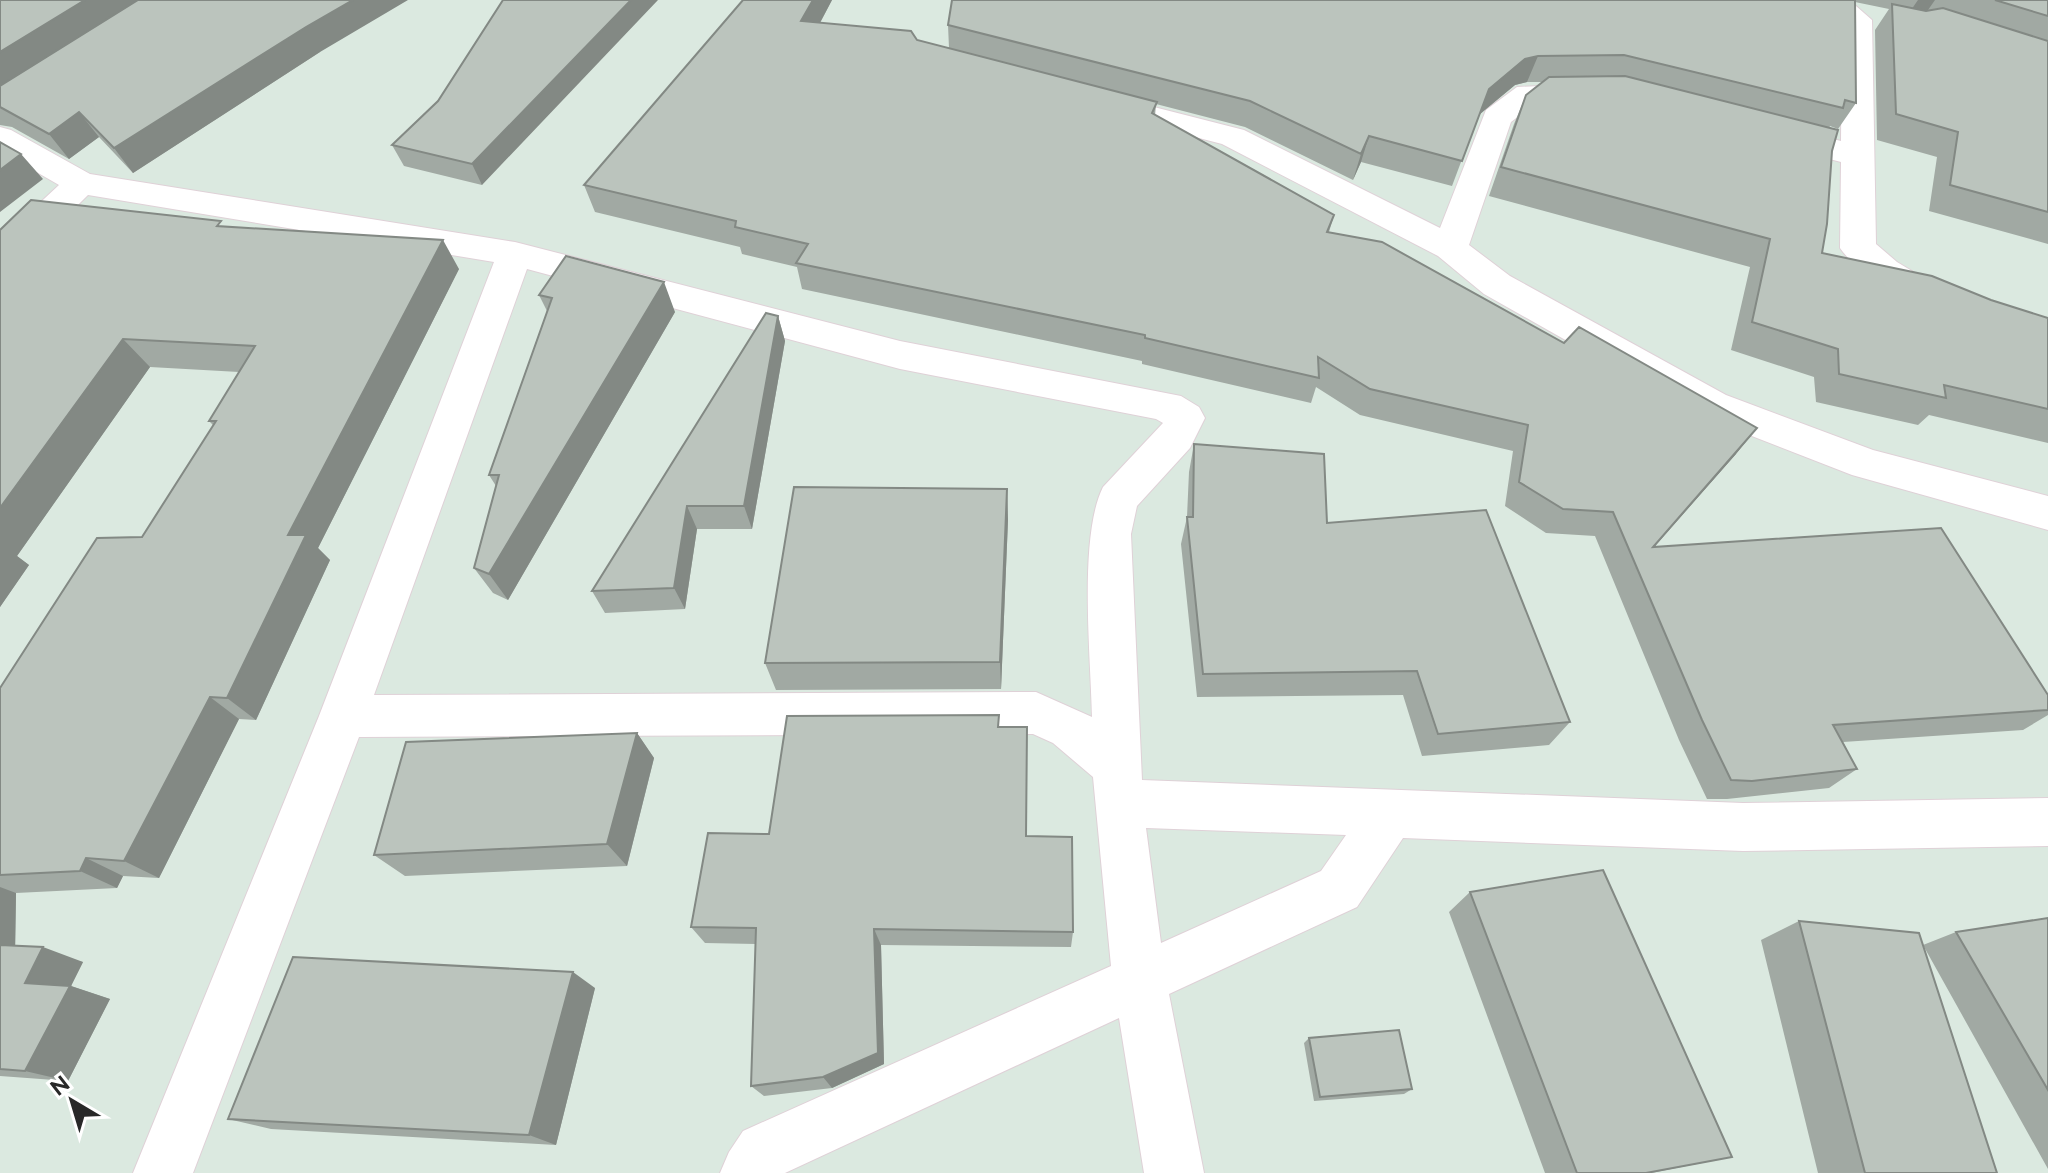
<svg xmlns="http://www.w3.org/2000/svg" width="2048" height="1173" font-family="Raleway,sans-serif">
<style>
.lines{fill:none;stroke-linecap:round;stroke-linejoin:round}
.street-casing{stroke:#dfd1d7;stroke-width:2}
.street{fill:#fff;fill-rule:evenodd}
.wall{fill:#a1a9a3}
.shaded-wall{fill:#838984}
.building{fill:#bbc4bd;stroke:#838984;stroke-width:2}
</style>
<rect width="100%" height="100%" fill="#dbe9e0"/>
<g class="lines">
<!-- street casing -->
<g class="street-casing">
<path id="street" d="M 1846,3 L 1856,6 L 1872,20 L 1876,244 L 1897,262 L 1940,288 L 1945,297 L 1940,306 C 1936,307 1932,309 1928,310 C 1905,310 1852,266 1840,248 L 1841,162 L 1765,142 L 1760,135 L 1765,128 L 1776,125 L 1841,141 L 1842,23 L 1831,12 L 1836,6 Z
M 1584,84 L 1595,86 L 1600,93 L 1595,100 L 1536,103 L 1511,122 L 1469,245 L 1510,276 L 1726,395 L 1873,450 L 2048,496 L 2048,530 L 1852,475 L 1698,415 L 1484,294 L 1438,256 L 1222,144 L 1092,110 L 1087,103 L 1092,96 L 1103,94 L 1244,130 L 1440,228 L 1486,110 L 1517,87 Z
M 0,127 L 11,130 L 90,174 L 515,242 L 900,341 L 1181,396 L 1199,407 L 1205,418 L 1190,448 L 1137,506 L 1131,534 L 1142,780 L 1743,803 L 2048,798 L 2048,846 L 1743,851 L 1403,838 L 1357,907 L 1169,994 L 1204,1173 L 1144,1173 L 1119,1018 L 785,1173 L 720,1173 L 729,1152 L 743,1131 L 1111,966 L 1093,777 L 1053,743 L 1033,734 L 359,737 L 193,1173 L 133,1173 L 319,716 L 494,262 L 88,195 L 13,269 L 0,272 L 0,240 L 59,185 L 0,151 ZM 527,269 L 900,369 L 1156,419 L 1163,423 L 1103,487 C 1078,537 1091,658 1092,717 L 1036,692 L 374,695 ZM 1146,828 L 1346,835 L 1321,871 L 1161,943 Z"/>
</g>
<!-- street -->
<use href="#street" class="street"/>
</g>
<!-- wall -->
<path class="wall" d="M 0,0 L 320,52 L 133,173 L 99,137 L 69,159 L 12,127 L 0,125 Z
M 503,0 L 482,185 L 404,166 L 392,145 L 438,101 Z
M 743,0 L 832,0 L 820,23 L 917,40 L 949,48 L 948,25 L 952,0 L 2048,0 L 2048,244 L 1929,211 L 1937,157 L 1877,140 L 1875,30 L 1889,9 L 1855,2 L 1856,103 L 1838,129 L 1830,126 L 1829,128 L 1832,151 L 1822,253 L 1991,300 L 2048,318 L 2048,443 L 1929,415 L 1918,425 L 1816,402 L 1814,377 L 1731,350 L 1750,267 L 1489,196 L 1514,124 L 1526,95 L 1543,82 L 1527,82 L 1515,85 L 1479,114 L 1452,186 L 1361,162 L 1353,180 L 1245,127 L 1156,104 L 1155,116 L 1334,215 L 1329,232 L 1736,454 L 1654,546 L 2048,695 L 2048,715 L 2023,730 L 1843,742 L 1857,769 L 1829,788 L 1727,799 L 1707,799 L 1679,740 L 1595,536 L 1546,533 L 1505,506 L 1513,451 L 1360,415 L 1316,387 L 1311,403 L 1142,364 L 1142,361 L 802,289 L 797,267 L 742,254 L 740,247 L 595,212 L 584,185 Z
M 225,226 L 459,269 L 318,548 L 330,560 L 256,720 L 239,719 L 159,878 L 123,876 L 117,888 L 16,893 L 15,946 L 83,962 L 71,986 L 110,999 L 68,1081 L 0,1076 L 0,688 L 142,537 L 214,426 L 209,421 L 239,372 L 150,367 L 17,556 L 29,565 L 0,607 L 0,230 Z
M 539,295 L 675,312 L 508,600 L 493,593 L 474,568 L 496,486 L 489,475 L 547,311 Z
M 778,316 L 785,341 L 752,529 L 697,529 L 685,609 L 605,613 L 592,591 Z
M 1194,444 L 1327,523 L 1570,722 L 1549,745 L 1422,756 L 1403,695 L 1197,697 L 1181,544 L 1187,517 L 1189,472 Z
M 1007,489 L 1008,520 L 1001,689 L 776,690 L 765,663 Z
M 999,727 L 1026,836 L 1073,932 L 1071,947 L 881,945 L 884,1064 L 832,1088 L 764,1096 L 751,1086 L 756,944 L 705,943 L 691,927 L 769,834 Z
M 637,733 L 654,758 L 627,866 L 405,876 L 374,855 Z
M 1470,892 L 1732,1157 L 1651,1173 L 1545,1173 L 1449,912 Z
M 2048,918 L 2048,1169 L 1923,945 L 1956,932 Z
M 1799,921 L 1997,1173 L 1818,1173 L 1761,940 Z
M 595,988 L 556,1145 L 271,1129 L 228,1119 Z
M 1309,1038 L 1412,1089 L 1404,1094 L 1314,1101 L 1304,1043 Z"/>
<!-- shaded-wall -->
<path class="shaded-wall" d="M 85,0 L 142,0 L 0,89 L 0,52 Z
M 353,0 L 408,0 L 320,52 L 133,173 L 114,148 L 306,27 Z
M 631,0 L 658,0 L 482,185 L 472,164 Z
M 813,0 L 832,0 L 806,49 L 801,21 Z
M 1918,0 L 1935,0 L 1928,10 L 1909,13 Z
M 1538,56 L 1527,82 L 1515,85 L 1479,115 L 1489,89 L 1525,59 Z
M 79,112 L 99,137 L 69,159 L 49,134 Z
M 1369,136 L 1361,162 L 1353,180 L 1361,154 Z
M 21,154 L 43,179 L 0,212 L 0,170 Z
M 443,240 L 459,269 L 318,548 L 330,560 L 256,720 L 227,698 L 288,535 Z
M 664,282 L 675,312 L 508,600 L 489,574 Z
M 778,316 L 785,341 L 752,529 L 744,506 Z
M 123,339 L 150,367 L 17,556 L 29,565 L 0,607 L 0,508 Z
M 1757,428 L 1736,454 L 1634,570 L 1653,547 Z
M 1007,489 L 1008,520 L 1001,689 L 1000,662 Z
M 687,506 L 697,529 L 685,609 L 674,588 Z
M 210,697 L 239,719 L 159,878 L 124,861 Z
M 637,733 L 654,758 L 627,866 L 607,844 Z
M 86,858 L 123,876 L 117,888 L 80,871 Z
M 0,887 L 16,893 L 15,958 L 0,953 Z
M 874,929 L 881,945 L 884,1064 L 832,1088 L 823,1077 Z
M 43,947 L 83,962 L 71,986 L 110,999 L 68,1081 L 25,1071 L 25,983 Z
M 573,972 L 595,988 L 556,1145 L 529,1135 Z"/>
<!-- building -->
<path class="building" d="M 0,0 L 85,0 L 0,52 Z
M 138,0 L 353,0 L 306,27 L 114,148 L 79,112 L 49,134 L 0,107 L 0,86 Z
M 503,0 L 631,0 L 472,164 L 392,145 L 438,101 Z
M 743,0 L 813,0 L 801,21 L 911,31 L 917,40 L 1157,102 L 1152,113 L 1334,215 L 1327,232 L 1382,242 L 1564,343 L 1579,327 L 1757,428 L 1653,547 L 1941,528 L 2048,695 L 2048,710 L 1833,725 L 1857,769 L 1752,781 L 1731,780 L 1702,720 L 1613,512 L 1563,509 L 1519,482 L 1528,425 L 1370,389 L 1318,357 L 1319,378 L 1145,338 L 1145,335 L 796,263 L 808,244 L 735,227 L 736,221 L 584,185 Z
M 952,0 L 1855,0 L 1856,103 L 1845,100 L 1843,108 L 1624,55 L 1538,56 L 1525,59 L 1489,89 L 1462,161 L 1369,136 L 1361,154 L 1250,101 L 948,25 Z
M 1995,0 L 2048,0 L 2048,16 Z
M 1892,4 L 1926,11 L 1943,8 L 2048,41 L 2048,212 L 1950,185 L 1958,132 L 1896,114 Z
M 1625,76 L 1838,130 L 1832,151 L 1827,224 L 1822,253 L 1932,276 L 1991,300 L 2048,318 L 2048,409 L 1944,385 L 1946,398 L 1839,374 L 1838,349 L 1752,322 L 1770,239 L 1501,167 L 1526,95 L 1549,77 Z
M 0,142 L 21,154 L 0,170 Z
M 31,200 L 221,221 L 217,226 L 443,240 L 288,535 L 306,535 L 227,698 L 210,697 L 124,861 L 86,858 L 80,871 L 0,875 L 0,688 L 97,538 L 142,537 L 216,421 L 209,421 L 255,346 L 123,339 L 0,508 L 0,230 Z
M 566,256 L 664,282 L 489,574 L 474,568 L 499,475 L 489,475 L 552,298 L 539,295 Z
M 766,313 L 778,316 L 744,506 L 687,506 L 674,588 L 592,591 Z
M 1194,444 L 1324,454 L 1327,523 L 1486,510 L 1570,722 L 1438,734 L 1417,671 L 1203,674 L 1187,517 L 1193,517 Z
M 794,487 L 1007,489 L 1000,662 L 765,663 Z
M 999,715 L 998,727 L 1027,727 L 1026,836 L 1072,837 L 1073,932 L 874,929 L 878,1053 L 823,1077 L 751,1086 L 756,928 L 691,927 L 708,833 L 769,834 L 787,716 Z
M 637,733 L 607,844 L 374,855 L 406,742 Z
M 1603,870 L 1732,1157 L 1646,1173 L 1577,1173 L 1470,892 Z
M 2048,918 L 2048,1090 L 1956,932 Z
M 1799,921 L 1919,933 L 1997,1173 L 1865,1173 Z
M 0,945 L 43,947 L 25,983 L 70,986 L 25,1071 L 0,1069 Z
M 293,957 L 573,972 L 529,1135 L 228,1119 Z
M 1399,1030 L 1412,1089 L 1320,1097 L 1309,1038 Z"/>
<!-- north arrow -->
<g transform="translate(72 1101) rotate(322)" stroke="#ffffff" stroke-width="6" paint-order="stroke">
<path d="M0-6L14 30L0 20L-14 30Z" fill="#282828"/>
<text y="-12" font-size="22" font-weight="bold" text-anchor="middle" fill="#282828">N</text>
</g>
</svg>
